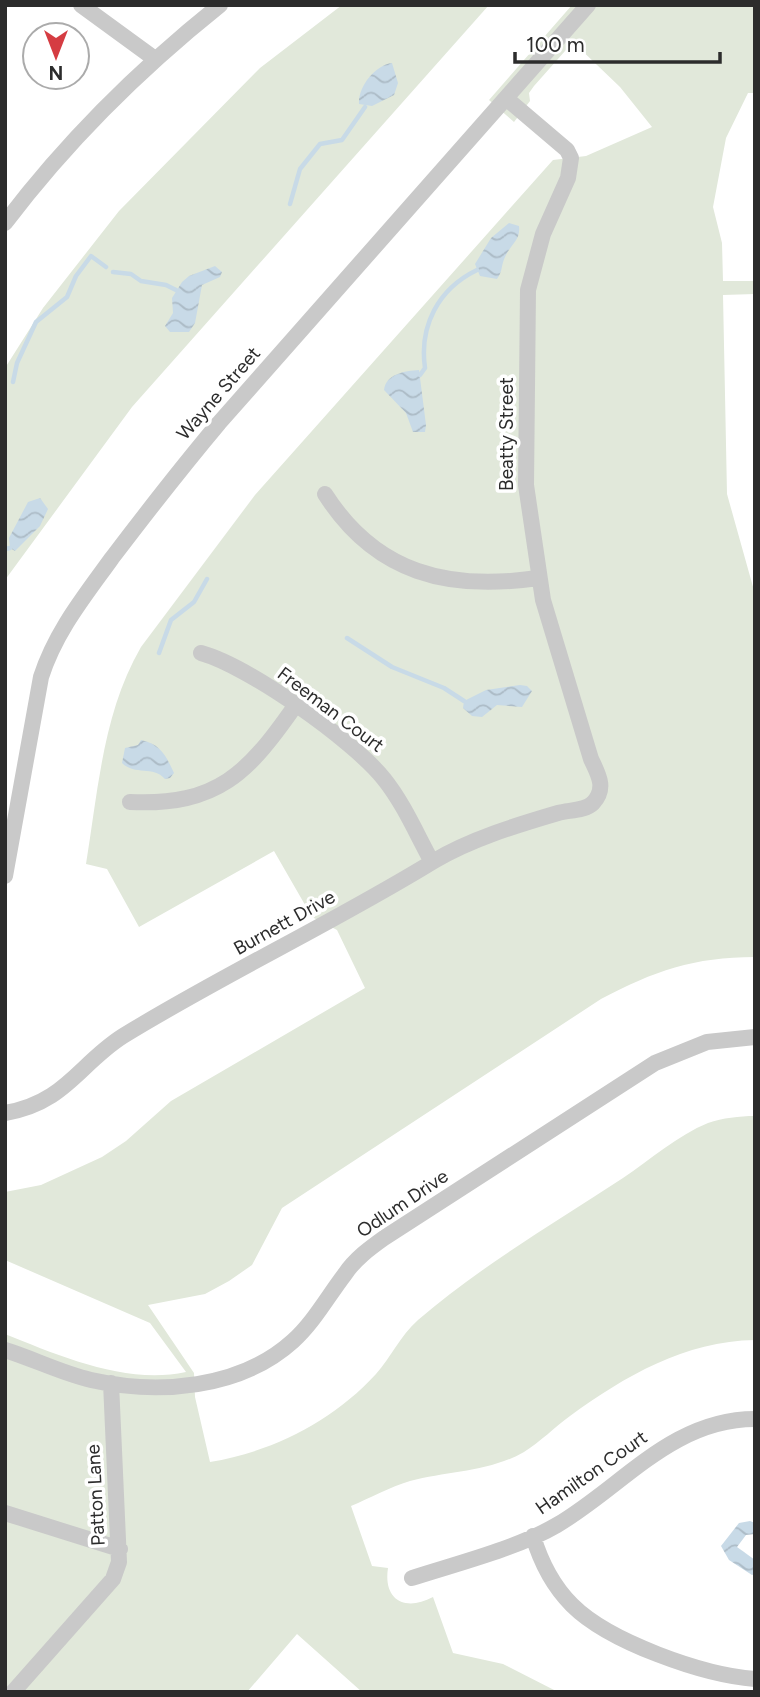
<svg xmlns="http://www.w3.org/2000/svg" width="760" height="1697" font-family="Figtree,sans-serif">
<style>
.grass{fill:#e1e8da}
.water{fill:url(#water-waves)}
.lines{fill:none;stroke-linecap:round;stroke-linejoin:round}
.stream{stroke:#c8dae7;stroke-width:4.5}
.minor{stroke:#c9c9c9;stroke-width:16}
.labels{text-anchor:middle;stroke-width:7;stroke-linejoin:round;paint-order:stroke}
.street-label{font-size:19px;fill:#2c2c2c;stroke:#fff}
</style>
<defs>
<pattern id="water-waves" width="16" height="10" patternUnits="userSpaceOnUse" patternTransform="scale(1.75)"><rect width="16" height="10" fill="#c8dae7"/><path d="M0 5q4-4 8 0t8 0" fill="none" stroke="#acbbc6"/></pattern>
</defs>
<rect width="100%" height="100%" fill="#fff"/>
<!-- grass -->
<path class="grass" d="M 342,5 L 489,5 L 132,407 L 5,580 L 5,368 L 43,308 L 119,211 L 260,68 Z
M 572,5 L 755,5 L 755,93 L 748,93 L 726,138 L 713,207 L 722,243 L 723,281 L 755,281 L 755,294 L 723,295 L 727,494 L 755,594 L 755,957 C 694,957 654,971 601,999 L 282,1208 L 252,1265 L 229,1281 L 205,1294 L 148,1305 L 194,1373 L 195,1397 L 210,1462 C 272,1452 333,1421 376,1374 C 391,1357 400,1336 418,1320 C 481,1266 554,1223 623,1178 C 650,1160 678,1135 708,1123 C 723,1118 739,1116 755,1116 L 755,1340 C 685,1341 625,1376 570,1416 C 555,1427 540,1442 524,1452 C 489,1472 448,1471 410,1481 C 390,1487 370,1498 351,1506 L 372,1566 L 388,1568 C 383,1600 405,1612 433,1597 L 453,1653 L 503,1664 L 558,1692 L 362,1692 L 297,1634 L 247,1692 L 5,1692 L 5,1334 C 60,1356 126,1385 186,1372 L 150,1323 L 5,1260 L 5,1192 L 41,1185 L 102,1157 L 126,1141 L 171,1101 L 365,988 L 337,930 L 312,917 L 274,851 L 139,927 L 107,869 L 86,864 C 98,791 103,712 141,647 L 255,495 L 553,160 L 586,156 L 652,127 L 620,87 L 573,42 L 534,86 L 529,93 L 530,101 L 514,122 L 489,100 Z"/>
<!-- water -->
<path class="water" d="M 392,63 L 398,83 L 394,95 L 372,106 L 359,104 C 358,87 375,65 392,63 Z
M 509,223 L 519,226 C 521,240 510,245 505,257 C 501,265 503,271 497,279 L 480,276 L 475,264 L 491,238 Z
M 215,266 L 222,272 L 220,277 L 202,285 L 195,323 L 189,332 L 170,332 L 165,326 L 173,313 L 172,298 L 182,282 L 189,276 Z
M 419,370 L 426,425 L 425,432 L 413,432 L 406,413 L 384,390 C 386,374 404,371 419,370 Z
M 40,498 L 48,509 L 40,526 L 15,551 L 10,548 L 9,538 L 28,502 Z
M 520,685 L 527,686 L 532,691 L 522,707 L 497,705 L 482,717 L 472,716 L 463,708 L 464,701 L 486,690 Z
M 141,740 C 161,744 166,756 174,773 L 170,778 L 165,779 C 153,765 135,776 122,763 L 125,748 L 138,745 Z
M 750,1521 L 755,1523 L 755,1534 L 746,1535 L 737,1547 L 755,1560 L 755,1574 L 752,1575 L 729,1560 L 721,1546 L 739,1523 Z"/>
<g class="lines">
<!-- stream -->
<path class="stream" d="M 290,204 L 300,169 L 320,144 L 342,140 L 365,107
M 113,272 L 131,274 L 141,281 L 166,285 L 176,290
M 420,375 L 425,368 C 419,326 438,289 477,270
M 13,382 L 17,363 L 36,322 L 67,297 L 76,276 L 91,256 L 106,267
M 5,549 L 10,548
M 347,638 L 392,667 L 444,688 L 464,701
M 159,653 L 171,620 L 194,602 L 207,579"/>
<!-- minor -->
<path class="minor" d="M 81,5 L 155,59
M 5,223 C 67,141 140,69 220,5
M 325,494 C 376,574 449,591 538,578
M 201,653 C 248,666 353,740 384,779 C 404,804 417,835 432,862
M 130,802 C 218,806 248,773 295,706
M 5,876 L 41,677 C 56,631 84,597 112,558 C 147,512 182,467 219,423 L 588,5
M 5,1113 C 65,1103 79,1064 123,1036 C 224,974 333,923 434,861 C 471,839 517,825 558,813 C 569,810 585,811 593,803 C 607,788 598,774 591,759 L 543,600 L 526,485 L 528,290 L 543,234 L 568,178 L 571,158 L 567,150 L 507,99
M 5,1350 C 34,1359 61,1373 91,1380 C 158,1395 240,1389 293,1341 C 314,1322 328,1296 345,1274 C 355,1259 370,1248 384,1238 L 655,1063 L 707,1042 L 755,1037
M 5,1513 L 120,1549
M 533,1536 C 541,1563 552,1585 572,1605 C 609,1642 703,1675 755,1679
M 412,1578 C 455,1564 518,1548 557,1525 C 622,1487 672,1419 755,1419
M 13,1692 L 113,1579 L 119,1562 L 111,1383"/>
</g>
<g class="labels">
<!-- street labels -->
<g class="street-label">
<text transform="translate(218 393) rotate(-49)" y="7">Wayne Street</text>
<text transform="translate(506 434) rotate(-90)" y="7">Beatty Street</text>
<text transform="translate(331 709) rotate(37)" y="7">Freeman Court</text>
<text transform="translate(284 922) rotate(-29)" y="7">Burnett Drive</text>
<text transform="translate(402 1203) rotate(-34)" y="7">Odlum Drive</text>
<text transform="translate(591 1472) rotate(-35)" y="7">Hamilton Court</text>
<text transform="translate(95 1495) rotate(-93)" y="7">Patton Lane</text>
</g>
</g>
<!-- border -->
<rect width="760" height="1697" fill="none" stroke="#2c2c2c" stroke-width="14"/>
<!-- north arrow -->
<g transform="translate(56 56) rotate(180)"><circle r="33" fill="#ffffff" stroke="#ababab" stroke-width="2"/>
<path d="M0-5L12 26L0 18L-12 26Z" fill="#d53c42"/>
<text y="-10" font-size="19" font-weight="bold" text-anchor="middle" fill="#2c2c2c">N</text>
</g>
<!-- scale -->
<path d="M515 52v10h205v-10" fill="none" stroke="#2c2c2c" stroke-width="3.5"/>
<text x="526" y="52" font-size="21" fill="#2c2c2c" stroke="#ffffff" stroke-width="5" paint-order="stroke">100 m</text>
</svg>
